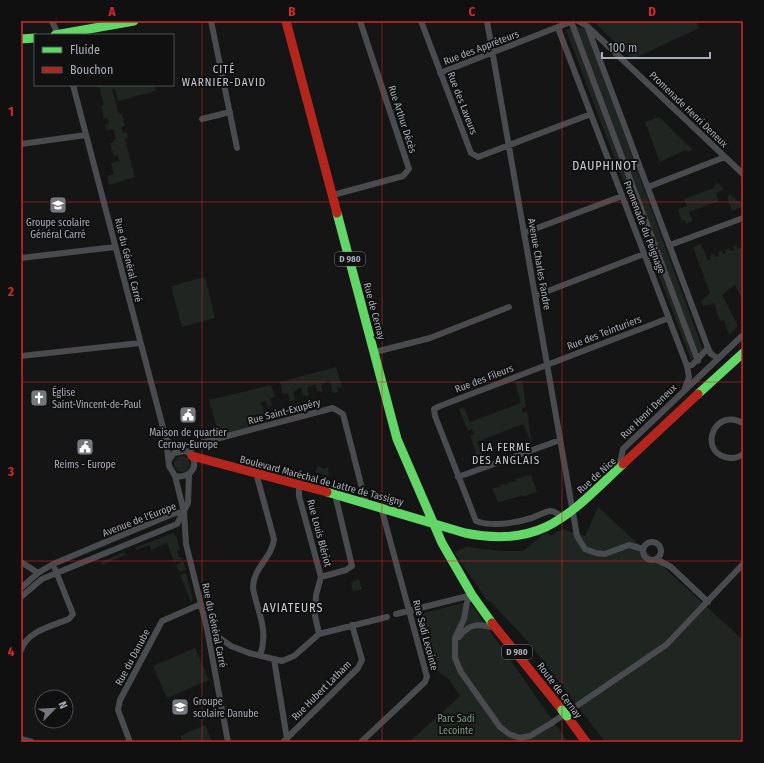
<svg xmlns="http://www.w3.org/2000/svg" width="764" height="763" font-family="'Fira Sans Condensed',sans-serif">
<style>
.green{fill:#1f2520}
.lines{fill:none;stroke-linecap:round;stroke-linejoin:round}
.street{stroke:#4a4b4e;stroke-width:6}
.fast{stroke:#63d668;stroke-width:9}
.jam{stroke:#b3261e;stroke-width:9}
.fast-bridge{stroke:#63d668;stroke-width:9}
.grid{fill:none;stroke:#d62828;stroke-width:1;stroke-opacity:0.55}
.labels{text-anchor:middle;stroke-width:4;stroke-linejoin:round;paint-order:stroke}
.shield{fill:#101011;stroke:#7a7d84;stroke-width:1}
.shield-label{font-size:9px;font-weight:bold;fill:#a8acb5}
.street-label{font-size:10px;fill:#a8acb5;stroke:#101011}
.poi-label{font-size:10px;fill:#a8acb5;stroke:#101011}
.park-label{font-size:10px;fill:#819e82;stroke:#101011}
.neighbourhood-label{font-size:11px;letter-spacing:1px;fill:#c8cbd1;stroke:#101011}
.quarter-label{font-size:12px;letter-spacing:1px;fill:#c8cbd1;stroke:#101011}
.neatline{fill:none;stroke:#d62828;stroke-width:1.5}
.grid-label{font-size:13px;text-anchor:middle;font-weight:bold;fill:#d62828}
</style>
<rect width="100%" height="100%" fill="#151516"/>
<!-- green -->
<path class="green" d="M 593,21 L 696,21 L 699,28 L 633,59 Z
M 577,26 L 585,28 L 702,347 L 702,351 L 691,360 L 566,30 Z
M 95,85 L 154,85 L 156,91 L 118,101 L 115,89 L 112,90 L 119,114 L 122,114 L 125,126 L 121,127 L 123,133 L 127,132 L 128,138 L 125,139 L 135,177 L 109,185 L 107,176 L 114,174 L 111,163 L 119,161 L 118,155 L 114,156 L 110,143 L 114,142 L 113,140 L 116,139 L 113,129 L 107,131 L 105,125 L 109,123 L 107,118 L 104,118 L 101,106 L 104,105 L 99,87 L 96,87 Z
M 659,117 L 693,150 L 686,152 L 685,150 L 660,162 L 645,122 Z
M 717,182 L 724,190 L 716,193 L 719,201 L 689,212 L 693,221 L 686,224 L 685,220 L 682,221 L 678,209 L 687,206 L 684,199 L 714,188 Z
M 730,194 L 743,205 L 743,211 L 742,207 L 732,211 L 727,198 Z
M 743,243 L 743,301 L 735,285 L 722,295 L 738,326 L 729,335 L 724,320 L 720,321 L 714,303 L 703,306 L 701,301 L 710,293 L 693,247 L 701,244 L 708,260 L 711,259 L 710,256 L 714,254 L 715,257 L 719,256 L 718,253 L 722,251 L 723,254 L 726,253 L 725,250 L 729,248 L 731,251 L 734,250 L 733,247 L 737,245 L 738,249 L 742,247 L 741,244 Z
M 205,277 L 215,318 L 182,327 L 171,286 Z
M 336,367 L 342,387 L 337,388 L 338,392 L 333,393 L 329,380 L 321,385 L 323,392 L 317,391 L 315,384 L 307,388 L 309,396 L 303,395 L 301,387 L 293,392 L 295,400 L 290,401 L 288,393 L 283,394 L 280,382 Z
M 522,380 L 526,407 L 522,408 L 522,413 L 527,412 L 532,444 L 523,424 L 477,442 L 483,457 L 478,459 L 470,436 L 474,434 L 472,429 L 468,431 L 459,409 L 464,407 L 470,422 L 521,403 L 515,382 Z
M 271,385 L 275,397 L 270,398 L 272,406 L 268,407 L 266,401 L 261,402 L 267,423 L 219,436 L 209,400 Z
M174 464a8 8 0 1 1 16 0a8 8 0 1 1-16 0Z
M 318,466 L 324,469 L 328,467 L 329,476 L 315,472 Z
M 527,475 L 528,476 L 531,475 L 537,492 L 522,497 L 521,495 L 518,497 L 498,502 L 492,488 L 501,487 L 500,485 L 508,484 L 508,482 L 516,481 L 515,479 L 523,478 L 523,477 Z
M 598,507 L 743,640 L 743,742 L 605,742 L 530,644 L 490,601 L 488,602 L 454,552 L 466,547 L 501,551 L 523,551 L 546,532 L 551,536 L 562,529 L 585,536 Z
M 173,533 L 177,538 L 180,550 L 177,551 L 179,558 L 182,557 L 183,559 L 174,562 L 167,543 L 151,550 L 149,545 L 136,550 L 135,548 Z
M 124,552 L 125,555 L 102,565 L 101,562 Z
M 183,561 L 186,570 L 179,572 L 176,565 Z
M 186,573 L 193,600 L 191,602 L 180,575 Z
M 359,579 L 362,589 L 353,592 L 351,582 Z
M 466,602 L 471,604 L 568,742 L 409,742 L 460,696 L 449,679 L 428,665 L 416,615 Z
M 195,648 L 209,680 L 167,698 L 153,666 Z
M 205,725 L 212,742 L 183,742 L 180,736 Z"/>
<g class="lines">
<!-- street -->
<path class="street" d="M 52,21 L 58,35
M 211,21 L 237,148
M 421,21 L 471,153 L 478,157 L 591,114
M 487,21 L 577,536 L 585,549 L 596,553 L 605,554 L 629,545 L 643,549
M 571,21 L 698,361
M 578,21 L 587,26 L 743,174
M 587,26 L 708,348 L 711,354 L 718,358
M 558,28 L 687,366 L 689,377 L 685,388
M 440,73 L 573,21
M 73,85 L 166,439 L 169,466 L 175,476 C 187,478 198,471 193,457 L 186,451 L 174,453 L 169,460
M 202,119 L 230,112
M 21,144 L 86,135
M 648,187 L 725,157
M 333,195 L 403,176 L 409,169 L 360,21
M 524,233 L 622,196
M 670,245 L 743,218
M 21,258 L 115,247
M 535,296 L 644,254
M 375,352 L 430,338 L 509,307
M 21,356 L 140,343
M 687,366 L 692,365 L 708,348
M 743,423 C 714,407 699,450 725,457 C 732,459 738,458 743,454
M 166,439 L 178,451
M 188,452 L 197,444 L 333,408 L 343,414 L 366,504
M 619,467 L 623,449 L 743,335
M 256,473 L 274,539 C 272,558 254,567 253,586 C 253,591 255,597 256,601 C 262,621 267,636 260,656
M 175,476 L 184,512 L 186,544 L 207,629 L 228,742
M 458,477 L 560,440
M 299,484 L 299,496 L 321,577 L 316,595 L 315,616 L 319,634
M 564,518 C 560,515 555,511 550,511 C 544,512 537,516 532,518 C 515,523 493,527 476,521 L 435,416 L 434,409 L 440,406 L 669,318
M643 551a9 9 0 1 1 18 0a9 9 0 1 1-18 0Z
M 656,559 L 671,567 L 708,602
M 21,562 L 38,573
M 321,577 L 346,570 L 352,566 L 335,494
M 21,588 L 38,573 L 53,564 L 175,513 L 184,512
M 472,595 L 467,602 L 464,619 L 455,638 L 455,658 L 461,672 L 500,727 L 509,734 L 520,738 L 530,736 L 550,724 L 666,645 L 743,564
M 21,597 L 42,579 L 177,524 L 188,503 L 189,475
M 396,614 L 472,595
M 207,629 L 231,646 L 249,653 L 282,661 L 294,656 L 319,634 L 387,617
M 459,637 C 470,622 480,624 496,628
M 21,650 C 27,631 52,626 69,619 L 73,614 L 55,569
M 274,659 L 287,739
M 21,739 L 32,742
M 130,742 L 118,710 L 120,700 L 162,621 L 201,604
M 283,742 L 358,668 L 362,660 L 352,625
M 361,742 L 425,682 L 427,677 L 381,507"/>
<!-- fast -->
<path class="fast" d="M 55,35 L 134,21
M 21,39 L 35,38
M 337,213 L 397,439 L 442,543 L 472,595 L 492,623
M 698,394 L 743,353
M 327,492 L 465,533 C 544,549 570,513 623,464"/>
<!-- jam -->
<path class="jam" d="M 286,21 L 337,213
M 192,456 L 327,492
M 623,464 L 698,394
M 492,623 L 562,710
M 567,716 L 586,742"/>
<!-- fast-bridge -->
<path class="fast-bridge" d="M 562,710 L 567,716"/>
</g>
<!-- grid -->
<path class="grid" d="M 202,21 L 202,742M 382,21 L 382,742M 562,21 L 562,742M 21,202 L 743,202M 21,382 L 743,382M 21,561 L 743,561"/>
<!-- icons -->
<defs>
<g id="school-square" transform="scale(0.9)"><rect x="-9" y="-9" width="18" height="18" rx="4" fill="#75777d" stroke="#101011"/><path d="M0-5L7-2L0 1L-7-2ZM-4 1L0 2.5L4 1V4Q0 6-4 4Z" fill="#fff"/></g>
<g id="church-square" transform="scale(0.9)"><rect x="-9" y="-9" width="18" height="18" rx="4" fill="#75777d" stroke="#101011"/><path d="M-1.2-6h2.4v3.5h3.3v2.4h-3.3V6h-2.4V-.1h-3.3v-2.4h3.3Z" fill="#fff"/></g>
<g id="civic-square" transform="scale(0.9)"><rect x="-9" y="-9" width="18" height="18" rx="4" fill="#75777d" stroke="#101011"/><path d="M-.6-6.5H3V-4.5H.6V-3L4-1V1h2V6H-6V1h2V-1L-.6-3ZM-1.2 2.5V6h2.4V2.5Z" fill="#fff"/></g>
</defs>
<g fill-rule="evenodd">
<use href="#school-square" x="58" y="205"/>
<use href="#church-square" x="39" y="398"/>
<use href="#civic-square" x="188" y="415"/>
<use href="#civic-square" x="85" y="447"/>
<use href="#school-square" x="180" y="707"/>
</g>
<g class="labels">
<!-- shield labels -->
<g class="shield">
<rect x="335" y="252" width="30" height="14" rx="3"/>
<rect x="502" y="645" width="30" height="14" rx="3"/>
</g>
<g class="shield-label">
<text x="350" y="262">D 980</text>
<text x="517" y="655">D 980</text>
</g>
<!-- street labels -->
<g class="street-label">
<text transform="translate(481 47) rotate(-21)" y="4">Rue des Appréteurs</text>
<text transform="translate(463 103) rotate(69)" y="4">Rue des Laveurs</text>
<text transform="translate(689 109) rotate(44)" y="4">Promenade Henri Deneux</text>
<text transform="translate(403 119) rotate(72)" y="4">Rue Arthur Décès</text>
<text transform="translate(645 227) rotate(69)" y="4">Promenade du Peignage</text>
<text transform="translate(129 260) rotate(76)" y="4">Rue du Général Carré</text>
<text transform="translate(540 264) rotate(80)" y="4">Avenue Charles Fandre</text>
<text transform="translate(375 311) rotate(75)" y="4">Rue de Cernay</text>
<text transform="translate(604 332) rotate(-21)" y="4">Rue des Teinturiers</text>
<text transform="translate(484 378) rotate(-21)" y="4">Rue des Fileurs</text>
<text transform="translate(284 411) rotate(-15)" y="4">Rue Saint-Exupéry</text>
<text transform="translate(648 411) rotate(-44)" y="4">Rue Henri Deneux</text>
<text transform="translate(596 475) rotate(-42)" y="4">Rue de Nice</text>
<text transform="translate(322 480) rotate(15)" y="4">Boulevard Maréchal de Lattre de Tassigny</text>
<text transform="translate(139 519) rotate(-21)" y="4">Avenue de l'Europe</text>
<text transform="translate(320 533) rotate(75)" y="4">Rue Louis Blériot</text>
<text transform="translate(215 625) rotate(78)" y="4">Rue du Général Carré</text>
<text transform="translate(426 635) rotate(75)" y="4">Rue Sadi Lecointe</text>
<text transform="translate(132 657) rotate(-62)" y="4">Rue du Danube</text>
<text transform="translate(321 690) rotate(-45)" y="4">Rue Hubert Latham</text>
<text transform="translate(560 690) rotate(53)" y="4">Route de Cernay</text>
</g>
<!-- poi labels -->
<g class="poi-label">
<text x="58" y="226">Groupe scolaire<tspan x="58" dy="12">Général Carré</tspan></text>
<text x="52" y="396" text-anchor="start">Église<tspan x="52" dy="12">Saint-Vincent-de-Paul</tspan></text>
<text x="188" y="436">Maison de quartier<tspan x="188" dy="12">Cernay-Europe</tspan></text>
<text x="85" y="468">Reims - Europe</text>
<text x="193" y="705" text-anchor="start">Groupe<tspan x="193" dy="12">scolaire Danube</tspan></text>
</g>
<!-- park labels -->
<g class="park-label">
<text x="456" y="722">Parc Sadi<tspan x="456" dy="12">Lecointe</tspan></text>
</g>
<!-- neighbourhood labels -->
<g class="neighbourhood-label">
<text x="224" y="73">CITÉ<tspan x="224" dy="13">WARNIER-DAVID</tspan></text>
<text x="506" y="451">LA FERME<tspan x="506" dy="13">DES ANGLAIS</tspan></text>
</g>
<!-- quarter labels -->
<g class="quarter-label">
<text x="605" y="170">DAUPHINOT</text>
<text x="293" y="612">AVIATEURS</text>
</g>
</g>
<!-- border -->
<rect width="764" height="763" fill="none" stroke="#101011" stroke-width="44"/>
<!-- legend -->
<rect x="34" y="34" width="140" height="52" fill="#101011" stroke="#4d4e53"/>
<rect x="42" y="47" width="20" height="6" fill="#63d668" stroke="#4d4e53"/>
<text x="70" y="54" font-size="12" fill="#a8acb5">Fluide</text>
<rect x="42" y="67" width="20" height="6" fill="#b3261e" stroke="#4d4e53"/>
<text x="70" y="74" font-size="12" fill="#a8acb5">Bouchon</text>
<!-- north arrow -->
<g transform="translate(54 709) rotate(66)"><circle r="19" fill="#101011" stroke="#4d4e53"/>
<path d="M0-3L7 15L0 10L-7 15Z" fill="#75777d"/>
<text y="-6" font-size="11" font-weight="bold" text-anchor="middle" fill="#a8acb5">N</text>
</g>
<!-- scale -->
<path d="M602 52v6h108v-6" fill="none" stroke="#a8acb5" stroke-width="2"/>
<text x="608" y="52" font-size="12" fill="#a8acb5" stroke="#101011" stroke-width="3" paint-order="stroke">100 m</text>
<rect x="22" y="22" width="720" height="719" class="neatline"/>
<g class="grid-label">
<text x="112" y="16">A</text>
<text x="292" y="16">B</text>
<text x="472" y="16">C</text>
<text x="652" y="16">D</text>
<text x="11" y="116">1</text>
<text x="11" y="296">2</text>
<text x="11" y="476">3</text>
<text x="11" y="656">4</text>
</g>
</svg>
